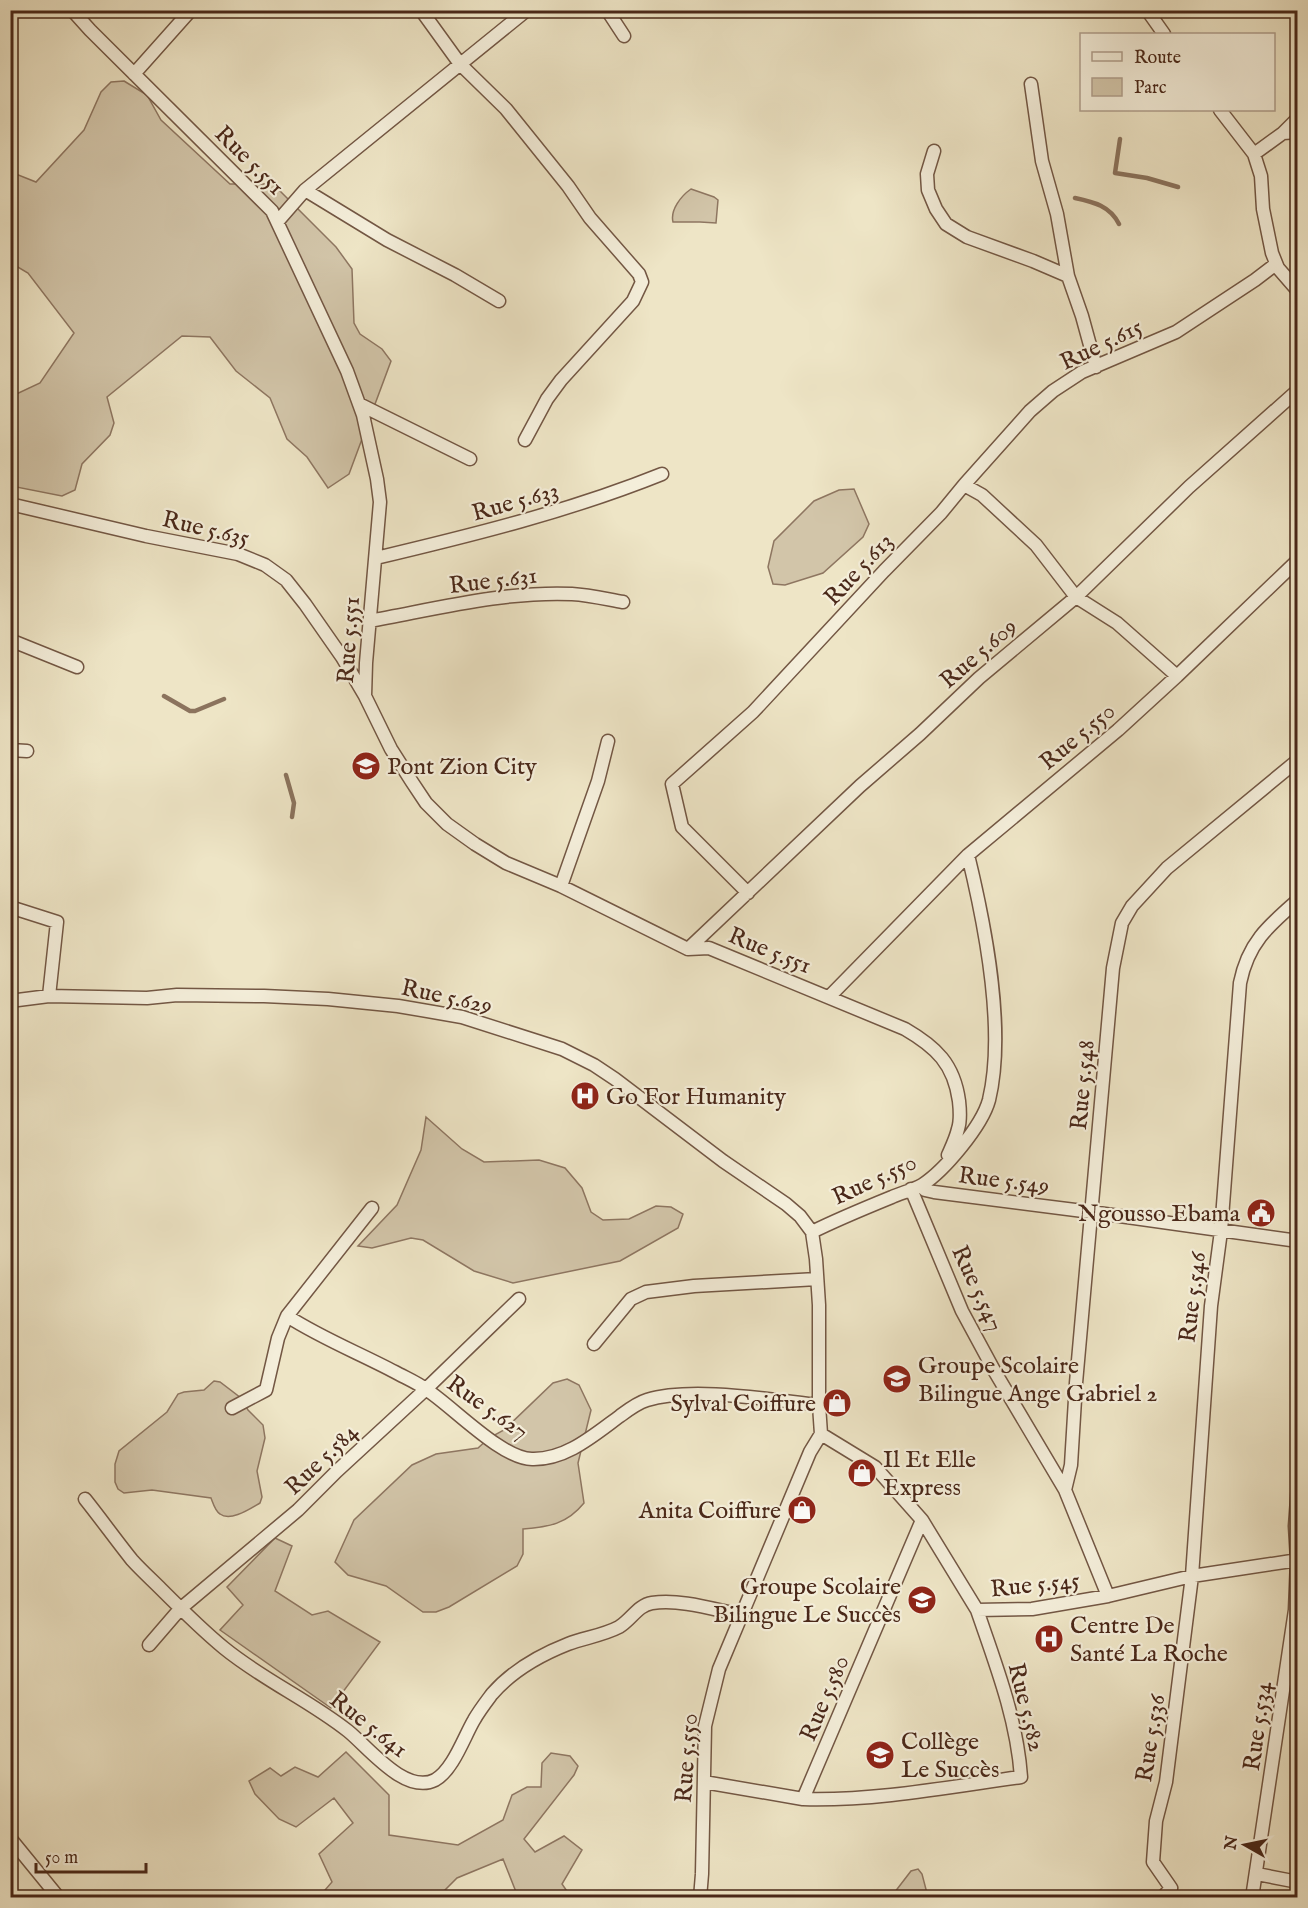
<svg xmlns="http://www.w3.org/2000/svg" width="1308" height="1908" font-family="'IM FELL English',serif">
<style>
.green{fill:#d2c5a9;stroke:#8e7661;stroke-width:1.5}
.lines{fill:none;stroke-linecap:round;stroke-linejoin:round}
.stream{stroke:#8b735d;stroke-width:4.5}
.minor-casing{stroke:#735744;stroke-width:15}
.minor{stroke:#f4eeda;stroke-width:12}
.labels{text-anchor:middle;stroke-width:4.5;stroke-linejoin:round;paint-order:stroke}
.street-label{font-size:24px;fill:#4a2819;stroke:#f4eeda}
.poi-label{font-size:24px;fill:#4a2819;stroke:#f4eeda;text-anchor:start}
</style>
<rect width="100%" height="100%" fill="#eee5c6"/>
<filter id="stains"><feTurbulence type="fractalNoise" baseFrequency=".00333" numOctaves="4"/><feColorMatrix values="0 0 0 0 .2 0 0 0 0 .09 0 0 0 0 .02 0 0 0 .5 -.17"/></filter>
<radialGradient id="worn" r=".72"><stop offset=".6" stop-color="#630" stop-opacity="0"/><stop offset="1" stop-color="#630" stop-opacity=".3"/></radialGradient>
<!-- green -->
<path class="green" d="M 124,81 L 147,95 L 161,120 L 230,184 L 273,184 L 336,247 L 352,269 L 354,323 L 360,334 L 382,349 L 391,361 L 349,474 L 328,488 L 307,457 L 287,439 L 270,398 L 236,371 L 210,337 L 182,336 L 107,397 L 114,423 L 110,435 L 82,464 L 75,490 L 62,496 L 11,486 L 10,397 L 40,383 L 74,333 L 28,273 L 11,263 L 11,172 L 36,182 L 84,130 L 101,92 L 111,82 Z
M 691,189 L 714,197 L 718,200 L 716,223 L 700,222 L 673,222 C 670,210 681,196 691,189 Z
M 854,489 L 869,524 L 863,537 L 823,573 L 785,585 L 773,584 L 768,567 L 774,541 L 814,501 L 839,490 Z
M 426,1117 L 462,1149 L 484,1162 L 539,1160 L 565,1168 L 582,1188 L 591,1212 L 603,1220 L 629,1219 L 656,1206 L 671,1207 L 683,1214 L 678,1228 L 620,1261 L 513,1283 L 474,1271 L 423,1240 L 411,1238 L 372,1248 L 358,1246 L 397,1205 L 421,1150 Z
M 567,1379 L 579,1385 L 591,1410 L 578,1463 L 584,1503 C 567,1524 549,1527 523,1529 L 523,1554 L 517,1566 L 449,1607 L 436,1612 L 423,1612 L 386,1586 L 348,1575 L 335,1562 L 354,1520 L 412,1465 L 436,1454 L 478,1448 L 489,1438 L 504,1430 L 553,1383 Z
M 214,1381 L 220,1382 L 241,1398 L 248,1410 L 263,1425 L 265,1438 L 257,1471 L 262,1497 L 260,1503 C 251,1508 231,1522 220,1514 C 215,1511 213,1503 211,1498 L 152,1490 L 124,1493 L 118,1489 L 115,1482 L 115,1464 L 119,1451 L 167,1412 L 178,1394 L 184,1392 L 204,1390 Z
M 275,1538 L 292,1546 L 275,1591 L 312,1615 L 328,1611 L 380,1642 L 331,1708 L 220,1630 L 243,1605 L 227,1587 Z
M 346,1752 L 389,1795 L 389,1835 L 458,1845 L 503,1820 L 512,1795 L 527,1787 L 541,1787 L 542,1763 L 551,1753 L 570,1756 L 578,1766 L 574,1775 L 524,1839 L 535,1852 L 564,1836 L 582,1850 L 562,1884 L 571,1897 L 518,1897 L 503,1859 L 457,1878 L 438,1897 L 373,1898 L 365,1895 L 364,1898 L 319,1897 L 332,1882 L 319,1854 L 353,1823 L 334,1798 L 296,1827 L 279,1819 L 255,1794 L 249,1781 L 270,1768 L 281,1776 L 295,1767 L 318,1777 Z
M 918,1869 L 922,1874 L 928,1897 L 891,1897 L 911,1871 Z"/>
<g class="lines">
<!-- stream -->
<path class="stream" d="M 1120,139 L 1115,173 L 1147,178 L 1178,187
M 1075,198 C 1094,202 1110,206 1119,224
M 164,696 L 190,711 L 195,711 L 224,699
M 286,775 L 294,803 L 292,817"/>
<!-- minor casing -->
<g class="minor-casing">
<path id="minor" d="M 72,10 L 90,30 L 272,211 L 347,371 L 363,415 L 377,479 L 380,502 L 366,663 L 365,696
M 421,10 L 460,64 L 506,109 L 568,186 L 590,218 L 639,274 L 642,282 L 633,301 L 561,380 L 547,399 L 525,440
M 607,10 L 624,36
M 1147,10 L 1164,34
M 134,74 L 191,10
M 1031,84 L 1042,161 L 1057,214 L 1068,276 L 1082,316 L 1096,367
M 1220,110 L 1254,154
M 1298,132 L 1283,133 L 1254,154 L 1261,176 L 1263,209 L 1272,253 L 1278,268 L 1298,291
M 1283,133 L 1298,118
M 934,151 L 927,174 L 928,190 L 936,209 L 946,224 L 967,237 L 1033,261 L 1068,276
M 305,190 L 387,240 L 455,275 L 499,301
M 278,221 L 305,190 L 527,10
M 359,404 L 470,459
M 964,485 L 1030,411 L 1053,391 L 1082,372 L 1176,332 L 1255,280 L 1276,264
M 10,504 L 146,536 L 238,554 L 265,565 L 286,580 L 305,604 L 342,657 L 365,696 L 391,749 L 412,782 L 426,803 L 447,824 L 475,844 L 506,863 L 561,886 L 688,949 L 709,948 L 905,1029 C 936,1047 954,1064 959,1101 C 960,1110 961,1120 958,1129 C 956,1138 952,1146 948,1155
M 376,558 C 473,535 570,511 662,474
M 369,621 C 436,609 504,591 572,594 C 589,595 606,599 623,602
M 10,640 L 77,667
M 10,750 L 27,751
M 561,886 L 598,781 L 608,741
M 748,893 L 682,827 L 672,784 L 753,712 L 884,571 L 941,513 L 964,485 L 982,495 L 1036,545 L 1076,597 L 1117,623 L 1177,676
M 10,907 L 57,922 L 49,996
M 688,949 L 860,786 L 920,734 L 979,678 L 1076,597 L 1189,487 L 1298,390
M 829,997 L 968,855
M 10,1001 L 49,996 L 147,998 L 177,995 L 264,996 L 328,999 L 398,1006 L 462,1017 L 562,1049 L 594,1065 L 615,1079 L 723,1161 L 786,1204 L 800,1216 L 812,1232
M 921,1186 L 925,1190 L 934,1192 L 1091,1212 L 1298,1241
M 911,1189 L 962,1311 L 995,1372 L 1065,1490 L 1108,1596
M 287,1316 L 372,1208
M 594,1344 L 631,1299 L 646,1292 L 694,1286 L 817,1279
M 232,1408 L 266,1390 L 278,1338 L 287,1316 C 321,1338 359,1353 395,1372 C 406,1378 418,1383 427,1390 C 453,1407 502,1459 532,1459 C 566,1460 594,1435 620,1416 C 628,1410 637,1403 647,1400 C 691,1386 772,1400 819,1405
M 821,1434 L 875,1467 L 922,1520 L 977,1610 L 1032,1609 L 1108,1596 L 1192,1576 L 1298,1560
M 1065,1490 L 1071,1465 L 1076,1383 L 1113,968 L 1122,923 L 1132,906 L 1167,868 L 1298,760
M 85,1499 C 101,1519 116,1540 132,1560 C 141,1570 151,1579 161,1589 C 181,1609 202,1630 224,1648 C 263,1680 309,1700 348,1731 C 368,1747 405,1795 435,1780 C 453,1770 464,1737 474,1720 C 479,1711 486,1702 492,1694 C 512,1671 540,1655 568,1644 C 584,1638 604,1635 619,1627 C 631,1620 638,1605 652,1603 C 681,1599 712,1609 741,1615
M 149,1645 L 180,1609 L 298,1510 L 337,1471 L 426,1389 L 519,1299
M 704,1782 L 803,1799 L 922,1520
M 803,1799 C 876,1801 949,1787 1021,1777 C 1017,1719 996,1665 977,1610
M 10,1838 L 59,1898
M 1257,1874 L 1298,1882
M 700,1898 L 702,1874 L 705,1726 L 719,1669 L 810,1452 L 821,1434 L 819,1405 L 819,1305 L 816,1259 L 812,1232 C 838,1219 865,1208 892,1197 C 901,1193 913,1190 922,1185 C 944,1171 982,1126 989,1100 C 1006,1029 985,925 968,855 L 1118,730 L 1177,676 L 1298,560
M 1162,1898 L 1171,1888 L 1153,1862 L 1156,1821 L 1166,1782 L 1192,1576 L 1211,1306 L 1221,1231 L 1240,983 C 1248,943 1268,926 1298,900
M 1252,1898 L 1295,1610 L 1297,1560 L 1295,1526 L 1298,1485"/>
</g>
<!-- minor -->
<use href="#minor" class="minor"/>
</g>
<!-- icons -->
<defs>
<g id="school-disc" transform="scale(1.5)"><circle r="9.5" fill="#8f2418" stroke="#f4eeda"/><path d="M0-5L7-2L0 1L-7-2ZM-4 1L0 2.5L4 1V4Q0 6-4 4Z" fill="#fff"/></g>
<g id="hospital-disc" transform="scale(1.5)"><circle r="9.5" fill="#8f2418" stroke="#f4eeda"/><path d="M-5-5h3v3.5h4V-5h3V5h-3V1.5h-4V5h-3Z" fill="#fff"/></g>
<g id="civic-disc" transform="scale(1.5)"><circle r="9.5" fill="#8f2418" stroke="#f4eeda"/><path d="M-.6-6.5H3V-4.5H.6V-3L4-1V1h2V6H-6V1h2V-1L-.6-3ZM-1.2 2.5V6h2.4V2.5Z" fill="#fff"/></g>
<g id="shop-disc" transform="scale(1.5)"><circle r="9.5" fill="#8f2418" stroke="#f4eeda"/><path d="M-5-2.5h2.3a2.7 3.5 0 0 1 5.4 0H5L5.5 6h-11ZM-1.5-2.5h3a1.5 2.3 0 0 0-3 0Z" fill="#fff"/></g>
</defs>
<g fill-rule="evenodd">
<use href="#school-disc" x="366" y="766"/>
<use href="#hospital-disc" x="585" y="1096"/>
<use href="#civic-disc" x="1261" y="1213"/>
<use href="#school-disc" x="897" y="1379"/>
<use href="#shop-disc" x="837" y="1403"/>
<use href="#shop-disc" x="862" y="1473"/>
<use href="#shop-disc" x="802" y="1510"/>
<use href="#school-disc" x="922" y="1600"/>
<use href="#hospital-disc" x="1049" y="1639"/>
<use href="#school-disc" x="880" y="1755"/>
</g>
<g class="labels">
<!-- street labels -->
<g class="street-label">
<text transform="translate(250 160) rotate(45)" y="8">Rue 5.551</text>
<text transform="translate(1101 344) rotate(-26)" y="8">Rue 5.615</text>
<text transform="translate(515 501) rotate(-16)" y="8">Rue 5.633</text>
<text transform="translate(206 528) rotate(13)" y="8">Rue 5.635</text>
<text transform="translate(858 569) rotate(-47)" y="8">Rue 5.613</text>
<text transform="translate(493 580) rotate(-7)" y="8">Rue 5.631</text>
<text transform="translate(348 640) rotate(-86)" y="8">Rue 5.551</text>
<text transform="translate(978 653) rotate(-41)" y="8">Rue 5.609</text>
<text transform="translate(1077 736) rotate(-40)" y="8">Rue 5.550</text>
<text transform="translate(770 950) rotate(22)" y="8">Rue 5.551</text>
<text transform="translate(447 996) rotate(12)" y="8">Rue 5.629</text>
<text transform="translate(1082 1085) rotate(-85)" y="8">Rue 5.548</text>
<text transform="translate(874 1179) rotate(-25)" y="8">Rue 5.550</text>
<text transform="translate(1004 1180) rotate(7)" y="8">Rue 5.549</text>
<text transform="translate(978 1288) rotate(65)" y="8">Rue 5.547</text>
<text transform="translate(1192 1297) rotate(-83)" y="8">Rue 5.546</text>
<text transform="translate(488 1407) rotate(35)" y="8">Rue 5.627</text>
<text transform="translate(321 1459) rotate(-44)" y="8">Rue 5.584</text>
<text transform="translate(1035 1584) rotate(-6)" y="8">Rue 5.545</text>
<text transform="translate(824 1698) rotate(-67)" y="8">Rue 5.580</text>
<text transform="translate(1027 1707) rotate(76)" y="8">Rue 5.582</text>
<text transform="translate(369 1724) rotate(38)" y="8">Rue 5.641</text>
<text transform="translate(1257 1726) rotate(-82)" y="8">Rue 5.534</text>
<text transform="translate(1150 1738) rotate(-81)" y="8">Rue 5.536</text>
<text transform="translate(686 1758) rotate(-86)" y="8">Rue 5.550</text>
</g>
<!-- poi labels -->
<g class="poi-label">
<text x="387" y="774">Pont Zion City</text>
<text x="606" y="1104">Go For Humanity</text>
<text x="1240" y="1221" text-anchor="end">Ngousso Ebama</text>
<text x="918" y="1373">Groupe Scolaire<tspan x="918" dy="28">Bilingue Ange Gabriel 2</tspan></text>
<text x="816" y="1411" text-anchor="end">Sylval Coiffure</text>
<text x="883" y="1467">Il Et Elle<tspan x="883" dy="28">Express</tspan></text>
<text x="781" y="1518" text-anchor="end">Anita Coiffure</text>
<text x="901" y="1594" text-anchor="end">Groupe Scolaire<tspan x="901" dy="28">Bilingue Le Succès</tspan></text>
<text x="1070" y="1633">Centre De<tspan x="1070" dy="28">Santé La Roche</tspan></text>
<text x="901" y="1749">Collège<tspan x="901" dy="28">Le Succès</tspan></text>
</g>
</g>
<!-- margin -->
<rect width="1308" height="1908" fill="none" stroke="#eee5c6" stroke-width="36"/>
<rect x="12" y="12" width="1284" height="1884" fill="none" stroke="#4a2819" stroke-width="3"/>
<rect x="18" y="18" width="1272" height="1872" fill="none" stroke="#4a2819" stroke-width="1.5"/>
<!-- legend -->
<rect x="1080" y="33" width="195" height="78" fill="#f4eeda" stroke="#b09f8d" stroke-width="1.5"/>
<rect x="1092" y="52" width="30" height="9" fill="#f4eeda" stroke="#b09f8d" stroke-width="1.5"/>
<text x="1134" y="63" font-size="18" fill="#4a2819">Route</text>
<rect x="1092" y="78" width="30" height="18" fill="#d2c5a9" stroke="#b09f8d" stroke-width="1.5"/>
<text x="1134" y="93" font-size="18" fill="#4a2819">Parc</text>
<!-- north arrow -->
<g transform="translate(1245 1845) rotate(279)" stroke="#f4eeda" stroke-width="4.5" paint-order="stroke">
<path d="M0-4.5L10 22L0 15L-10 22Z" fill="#4a2819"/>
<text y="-9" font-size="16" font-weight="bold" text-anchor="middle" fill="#4a2819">N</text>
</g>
<!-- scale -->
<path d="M36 1863v9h110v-9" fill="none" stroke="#4a2819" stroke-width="3"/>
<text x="45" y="1863" font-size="18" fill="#4a2819" stroke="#f4eeda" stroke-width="4.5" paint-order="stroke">50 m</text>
<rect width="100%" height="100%" filter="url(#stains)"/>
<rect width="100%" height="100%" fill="url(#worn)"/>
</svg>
